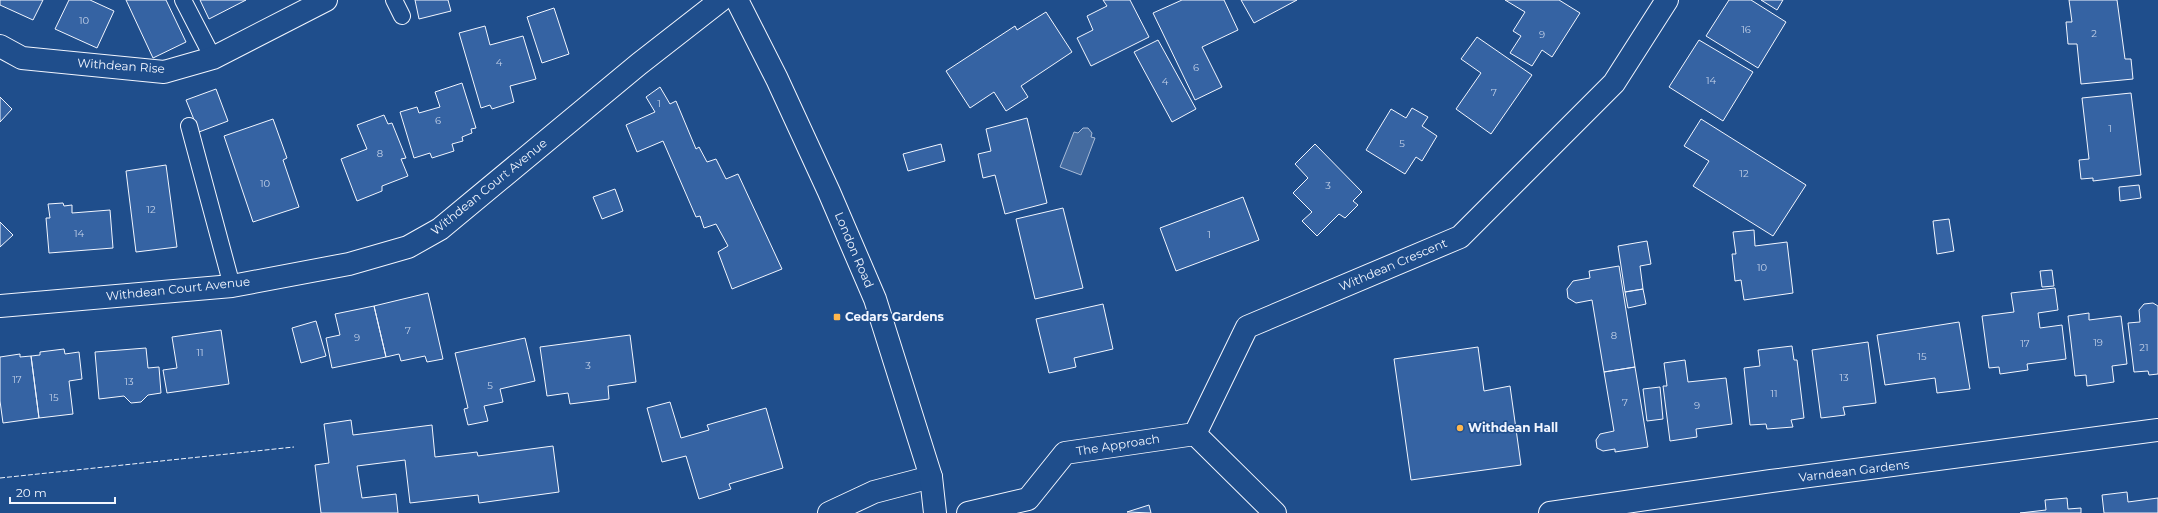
<svg xmlns="http://www.w3.org/2000/svg" width="2158" height="513" font-family="Montserrat,sans-serif">
<style>
.water{fill:#446ba0;stroke:#a8bbd7}
.building{fill:#3563a3;stroke:#f2f6ff}
.lines{fill:none;stroke-linecap:round;stroke-linejoin:round}
.service-casing{stroke:#f2f6ff;stroke-width:18}
.minor-casing{stroke:#f2f6ff;stroke-width:24}
.trunk-casing{stroke:#f2f6ff;stroke-width:24}
.service{stroke:#1f4e8c;stroke-width:16}
.minor{stroke:#1f4e8c;stroke-width:22}
.trunk{stroke:#1f4e8c;stroke-width:22}
.fence{stroke:#f2f6ff;stroke-width:1;stroke-dasharray:5 2;stroke-linecap:butt}
.poi-dot{fill:#ffb74d;stroke:#1f4e8c;stroke-width:1.5}
.labels{text-anchor:middle;stroke-width:3;stroke-linejoin:round;paint-order:stroke}
.number-label{font-size:10px;fill:#c3d1e8}
.street-label{font-size:12px;fill:#f2f6ff;stroke:#1f4e8c}
.poi-label{font-size:12px;font-weight:bold;fill:#f2f6ff;stroke:#1f4e8c;text-anchor:start}
</style>
<rect width="100%" height="100%" fill="#1f4e8c"/>
<!-- water -->
<path class="water" d="M 1083,128 L 1088,128 L 1092,133 L 1091,137 L 1095,138 L 1081,175 L 1060,167 L 1074,132 L 1078,133 Z"/>
<!-- building -->
<path class="building" d="M 0,0 L 43,0 L 33,20 L 0,5 Z
M 69,0 L 90,0 L 114,11 L 97,48 L 55,29 Z
M 126,0 L 166,0 L 186,42 L 153,58 Z
M 200,0 L 246,0 L 209,19 Z
M 415,0 L 448,0 L 451,11 L 419,19 Z
M 1103,0 L 1130,0 L 1149,37 L 1091,66 L 1077,38 L 1093,30 L 1087,16 L 1107,6 Z
M 1182,0 L 1224,0 L 1238,30 L 1202,47 L 1222,87 L 1195,100 L 1153,13 Z
M 1241,0 L 1297,0 L 1254,23 Z
M 1505,0 L 1559,0 L 1580,13 L 1552,57 L 1542,50 L 1532,66 L 1510,53 L 1521,36 L 1513,31 L 1525,12 Z
M 1729,0 L 1751,0 L 1786,22 L 1758,68 L 1706,36 Z
M 1761,0 L 1783,0 L 1777,10 Z
M 2069,0 L 2117,0 L 2125,59 L 2131,59 L 2133,79 L 2081,84 L 2077,44 L 2068,44 L 2066,22 L 2072,22 Z
M 554,8 L 569,54 L 542,63 L 527,17 Z
M 1046,12 L 1072,52 L 1021,86 L 1028,97 L 1006,111 L 994,92 L 970,108 L 946,71 L 1015,26 L 1017,30 Z
M 485,26 L 490,45 L 523,36 L 536,79 L 510,86 L 514,102 L 492,109 L 490,105 L 481,108 L 459,33 Z
M 1477,37 L 1532,75 L 1491,134 L 1456,109 L 1481,73 L 1461,59 Z
M 1158,40 L 1196,109 L 1172,122 L 1134,52 Z
M 1699,40 L 1753,72 L 1723,121 L 1669,87 Z
M 462,83 L 476,128 L 471,129 L 472,133 L 462,137 L 463,141 L 452,144 L 454,151 L 432,158 L 430,153 L 414,158 L 400,112 L 417,107 L 419,113 L 440,107 L 435,92 Z
M 660,87 L 670,104 L 676,101 L 696,149 L 699,147 L 707,162 L 716,159 L 726,179 L 738,174 L 782,269 L 732,289 L 718,252 L 728,246 L 716,224 L 704,228 L 700,216 L 696,217 L 663,141 L 637,152 L 626,125 L 655,112 L 646,97 Z
M 216,89 L 228,121 L 199,132 L 186,100 Z
M 2131,93 L 2141,175 L 2093,181 L 2093,178 L 2081,179 L 2079,160 L 2089,159 L 2082,98 Z
M 0,97 L 12,109 L 0,122 Z
M 1412,108 L 1428,117 L 1422,126 L 1437,136 L 1422,161 L 1416,157 L 1405,174 L 1366,150 L 1391,109 L 1406,118 Z
M 384,115 L 388,124 L 392,123 L 406,158 L 401,159 L 408,176 L 382,186 L 382,191 L 357,201 L 341,159 L 367,149 L 357,125 Z
M 1027,118 L 1047,203 L 1005,214 L 995,175 L 983,178 L 978,154 L 991,151 L 986,129 Z
M 273,119 L 287,158 L 283,160 L 299,207 L 253,222 L 224,136 Z
M 1701,119 L 1806,185 L 1773,236 L 1693,186 L 1709,161 L 1684,146 Z
M 941,144 L 945,161 L 908,171 L 903,154 Z
M 1315,144 L 1362,192 L 1353,201 L 1358,205 L 1345,218 L 1339,214 L 1317,236 L 1302,221 L 1312,212 L 1293,193 L 1308,178 L 1295,164 Z
M 166,165 L 177,247 L 136,252 L 126,171 Z
M 2139,185 L 2141,198 L 2120,201 L 2119,187 Z
M 615,189 L 623,211 L 602,219 L 593,197 Z
M 1243,197 L 1259,240 L 1176,271 L 1160,228 Z
M 63,203 L 64,206 L 72,205 L 72,213 L 110,210 L 113,248 L 49,253 L 46,218 L 50,218 L 48,204 Z
M 1063,208 L 1083,288 L 1035,299 L 1016,219 Z
M 1949,219 L 1954,251 L 1937,254 L 1933,221 Z
M 0,222 L 13,235 L 0,247 Z
M 1754,230 L 1755,246 L 1787,242 L 1793,293 L 1744,300 L 1741,280 L 1735,281 L 1732,254 L 1736,254 L 1733,232 Z
M 1647,241 L 1651,264 L 1640,266 L 1643,289 L 1625,292 L 1618,246 Z
M 1619,266 L 1635,367 L 1604,372 L 1592,300 L 1576,303 L 1568,298 L 1567,289 L 1573,281 L 1590,278 L 1589,271 Z
M 2052,270 L 2054,286 L 2042,287 L 2040,271 Z
M 2055,288 L 2058,310 L 2038,313 L 2040,328 L 2062,325 L 2066,359 L 2027,364 L 2028,370 L 2000,374 L 1999,367 L 1989,368 L 1982,316 L 2014,312 L 2011,293 Z
M 1643,289 L 1646,304 L 1628,308 L 1625,292 Z
M 428,293 L 443,359 L 427,362 L 425,356 L 401,361 L 399,354 L 386,357 L 374,306 Z
M 2153,303 L 2158,306 L 2158,374 L 2149,375 L 2148,371 L 2134,372 L 2128,323 L 2140,322 L 2139,310 L 2144,304 Z
M 1103,304 L 1113,349 L 1074,358 L 1076,367 L 1049,373 L 1036,319 Z
M 374,306 L 386,357 L 332,368 L 326,338 L 340,335 L 335,314 Z
M 2089,313 L 2089,320 L 2121,316 L 2127,364 L 2112,366 L 2114,382 L 2087,386 L 2086,375 L 2075,376 L 2068,316 Z
M 316,321 L 326,356 L 301,363 L 292,328 Z
M 1959,322 L 1970,389 L 1937,393 L 1935,378 L 1885,385 L 1877,335 Z
M 221,330 L 229,384 L 167,393 L 163,370 L 177,368 L 172,337 Z
M 630,335 L 636,382 L 608,386 L 609,399 L 570,404 L 568,393 L 547,396 L 540,347 Z
M 525,338 L 535,381 L 500,389 L 503,402 L 484,406 L 488,421 L 468,425 L 464,409 L 468,408 L 455,353 Z
M 1868,342 L 1876,403 L 1843,407 L 1845,415 L 1821,418 L 1812,350 Z
M 1792,346 L 1794,360 L 1797,360 L 1804,418 L 1791,420 L 1793,427 L 1767,429 L 1766,424 L 1750,425 L 1744,368 L 1760,366 L 1758,350 Z
M 1478,347 L 1484,391 L 1510,386 L 1521,465 L 1411,480 L 1394,359 Z
M 146,348 L 148,368 L 159,367 L 161,393 L 148,395 L 141,402 L 131,403 L 124,396 L 99,399 L 95,352 Z
M 64,349 L 65,354 L 79,352 L 82,379 L 69,381 L 73,414 L 39,418 L 31,356 L 40,355 L 40,352 Z
M 20,354 L 20,357 L 31,356 L 39,418 L 3,423 L 0,401 L 0,357 Z
M 1685,360 L 1688,382 L 1726,378 L 1732,424 L 1696,429 L 1697,437 L 1670,441 L 1663,386 L 1667,386 L 1664,363 Z
M 1635,367 L 1648,447 L 1615,452 L 1615,449 L 1603,451 L 1597,448 L 1596,440 L 1600,434 L 1614,431 L 1604,372 Z
M 1660,387 L 1663,419 L 1647,421 L 1643,389 Z
M 670,402 L 681,438 L 709,430 L 707,425 L 766,408 L 783,468 L 729,484 L 731,489 L 699,499 L 686,456 L 662,462 L 647,408 Z
M 351,420 L 353,435 L 432,425 L 435,457 L 477,452 L 478,456 L 553,446 L 559,492 L 479,503 L 478,495 L 410,503 L 405,460 L 357,466 L 362,498 L 396,494 L 398,513 L 321,513 L 315,465 L 329,463 L 324,424 Z
M 2127,492 L 2128,502 L 2158,498 L 2158,513 L 2104,513 L 2102,495 Z
M 2067,498 L 2068,509 L 2081,508 L 2081,513 L 2020,513 L 2046,510 L 2045,500 Z
M 1149,505 L 1151,513 L 1127,512 Z"/>
<g class="lines">
<!-- service casing -->
<g class="service-casing">
<path id="service" d="M 183,0 L 213,58
M 394,0 L 402,16
M 189,126 L 232,286"/>
</g>
<!-- minor casing -->
<g class="minor-casing">
<path id="minor" d="M 0,46 L 22,58 L 164,72 L 213,58 L 326,0
M 0,306 L 232,286 L 349,264 L 408,247 L 440,229 L 639,64 L 721,0
M 829,513 L 874,492 L 931,477
M 968,513 L 1028,499 L 1065,453 L 1195,434
M 1275,513 L 1195,434 L 1247,327 L 1460,237 L 1614,83 L 1667,0
M 1550,513 L 1771,481 L 2158,430"/>
</g>
<!-- trunk casing -->
<g class="trunk-casing">
<path id="trunk" d="M 737,0 L 777,79 L 829,192 L 875,299 L 931,477 L 935,513"/>
</g>
<!-- service -->
<use href="#service" class="service"/>
<!-- minor -->
<use href="#minor" class="minor"/>
<!-- trunk -->
<use href="#trunk" class="trunk"/>
<!-- fence -->
<path class="fence" d="M 0,478 L 294,447"/>
</g>
<!-- markers -->
<g class="poi-dot">
<rect x="833" y="313" width="8" height="8" rx="2"/>
<circle cx="1460" cy="428" r="4"/>
</g>
<g class="labels">
<!-- number labels -->
<g class="number-label">
<text x="84" y="24">10</text>
<text x="1746" y="33">16</text>
<text x="2094" y="37">2</text>
<text x="1542" y="38">9</text>
<text x="499" y="66">4</text>
<text x="1196" y="71">6</text>
<text x="1711" y="84">14</text>
<text x="1165" y="85">4</text>
<text x="1494" y="96">7</text>
<text x="659" y="107">1</text>
<text x="438" y="124">6</text>
<text x="2110" y="132">1</text>
<text x="1402" y="147">5</text>
<text x="380" y="157">8</text>
<text x="1744" y="177">12</text>
<text x="265" y="187">10</text>
<text x="1328" y="189">3</text>
<text x="151" y="213">12</text>
<text x="79" y="237">14</text>
<text x="1209" y="238">1</text>
<text x="1762" y="271">10</text>
<text x="408" y="334">7</text>
<text x="1614" y="339">8</text>
<text x="357" y="341">9</text>
<text x="2098" y="346">19</text>
<text x="2025" y="347">17</text>
<text x="2144" y="351">21</text>
<text x="200" y="356">11</text>
<text x="1922" y="360">15</text>
<text x="588" y="369">3</text>
<text x="1844" y="381">13</text>
<text x="17" y="383">17</text>
<text x="129" y="385">13</text>
<text x="490" y="389">5</text>
<text x="1774" y="397">11</text>
<text x="54" y="401">15</text>
<text x="1625" y="406">7</text>
<text x="1697" y="409">9</text>
</g>
<!-- street labels -->
<g class="street-label">
<text transform="translate(121 66) rotate(4)" y="4">Withdean Rise</text>
<text transform="translate(489 187) rotate(-39)" y="4">Withdean Court Avenue</text>
<text transform="translate(854 250) rotate(67)" y="4">London Road</text>
<text transform="translate(1393 265) rotate(-23)" y="4">Withdean Crescent</text>
<text transform="translate(178 289) rotate(-6)" y="4">Withdean Court Avenue</text>
<text transform="translate(1118 445) rotate(-9)" y="4">The Approach</text>
<text transform="translate(1854 471) rotate(-7)" y="4">Varndean Gardens</text>
</g>
<!-- poi labels -->
<g class="poi-label">
<text x="845" y="321">Cedars Gardens</text>
<text x="1468" y="432">Withdean Hall</text>
</g>
</g>
<!-- scale -->
<path d="M10 497v6h105v-6" fill="none" stroke="#f2f6ff" stroke-width="2"/>
<text x="16" y="497" font-size="12" fill="#f2f6ff" stroke="#1f4e8c" stroke-width="3" paint-order="stroke">20 m</text>
</svg>
